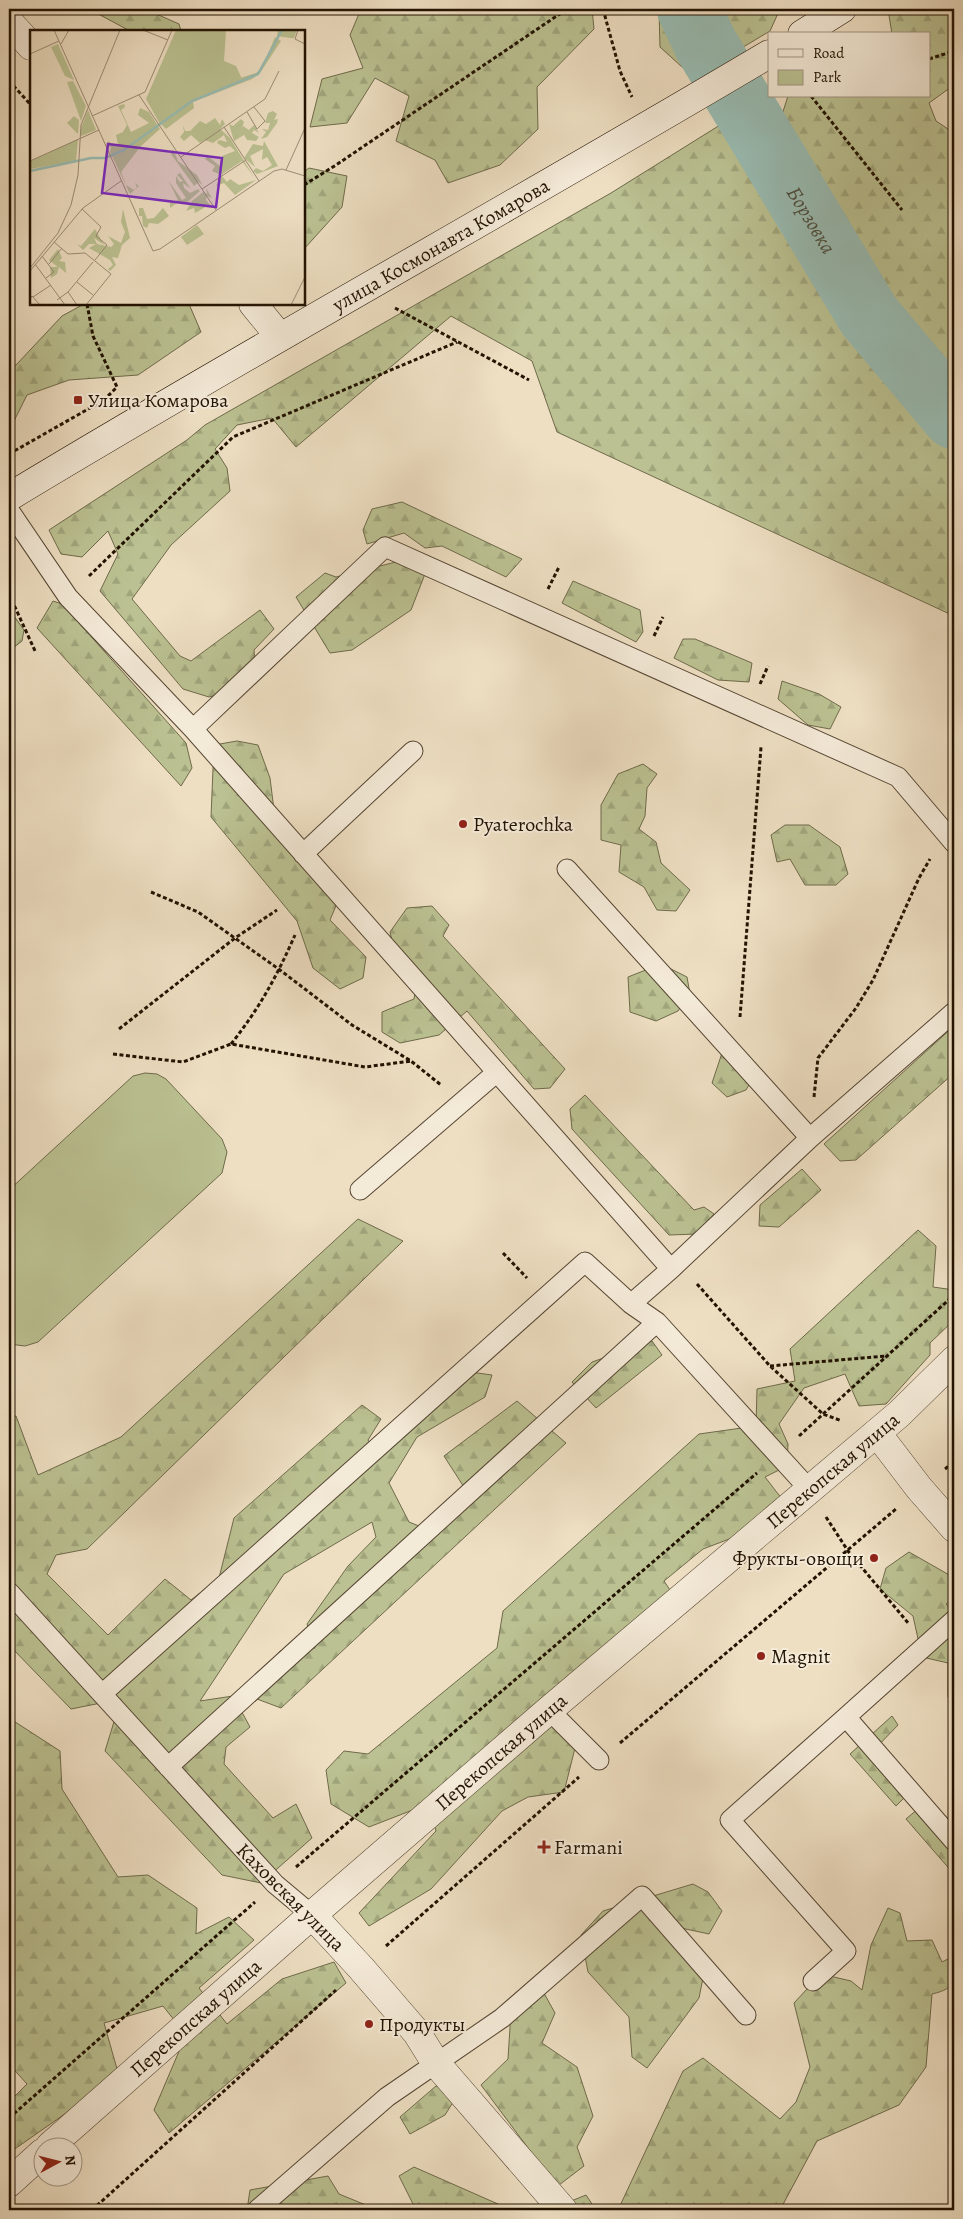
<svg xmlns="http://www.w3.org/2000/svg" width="963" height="2219" font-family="Alegreya,serif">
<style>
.forest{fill:url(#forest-firs);stroke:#6e6a4a}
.green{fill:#bbc192;stroke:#6e6a4a}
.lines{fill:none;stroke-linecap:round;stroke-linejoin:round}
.river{stroke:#99bdb4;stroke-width:64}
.lane-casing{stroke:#554532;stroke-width:21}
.street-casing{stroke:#554532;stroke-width:29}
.secondary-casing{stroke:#221201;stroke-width:29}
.path{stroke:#221201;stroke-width:3;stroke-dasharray:4 2.5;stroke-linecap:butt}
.lane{stroke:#f4ead8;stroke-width:19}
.street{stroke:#f4ead8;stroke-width:28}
.secondary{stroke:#f4ead8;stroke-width:28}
.poi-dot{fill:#8f2418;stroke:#f4ead8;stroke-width:2}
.labels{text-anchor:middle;stroke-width:4;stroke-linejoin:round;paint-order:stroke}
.street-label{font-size:20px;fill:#221201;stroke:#f4ead8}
.poi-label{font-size:20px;fill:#221201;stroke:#f4ead8;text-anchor:start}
.water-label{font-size:21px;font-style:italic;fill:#4c4e40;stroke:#f4ead8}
.inset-river{fill:none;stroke:#99bdb4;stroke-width:2.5}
.inset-road{fill:none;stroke:#9c8d75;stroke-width:1}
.view{fill:#7b2cbf;fill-opacity:0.15;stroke:#7b2cbf;stroke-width:2.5}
.inset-edge{fill:none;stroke:#221201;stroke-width:2.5}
</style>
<defs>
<pattern id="forest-firs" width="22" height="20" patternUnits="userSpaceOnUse" patternTransform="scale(1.25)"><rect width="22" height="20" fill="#bbc192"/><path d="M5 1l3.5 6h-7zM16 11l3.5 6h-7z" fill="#a0a57c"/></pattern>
</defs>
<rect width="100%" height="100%" fill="#eedfc3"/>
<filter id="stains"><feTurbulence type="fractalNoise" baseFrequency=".004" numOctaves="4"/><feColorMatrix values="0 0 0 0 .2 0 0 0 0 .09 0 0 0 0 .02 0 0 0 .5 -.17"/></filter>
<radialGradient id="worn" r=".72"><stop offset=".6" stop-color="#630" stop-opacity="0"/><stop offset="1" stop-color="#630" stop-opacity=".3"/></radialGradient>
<!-- forest -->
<path class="forest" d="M 89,9 L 145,9 L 179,24 L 181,31 L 130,31 Z
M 361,9 L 592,9 L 594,29 L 537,87 L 538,129 L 500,165 L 448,183 L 435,160 L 396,141 L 409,96 L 375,78 L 347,123 L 310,127 L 322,79 L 363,68 L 350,35 Z
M 659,9 L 780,9 L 770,31 L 693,77 L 660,47 Z
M 888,9 L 954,9 L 954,85 L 929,103 L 936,121 L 954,133 L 954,616 L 557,432 L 532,361 L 451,316 L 296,447 L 272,418 L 237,425 L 215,449 L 227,468 L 230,491 L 171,545 L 132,599 L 180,656 L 191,661 L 260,610 L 274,629 L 254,650 L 255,664 L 221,694 L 209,697 L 183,689 L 100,591 L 118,554 L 108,531 L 82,557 L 61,554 L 49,530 L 187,440 L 205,425 L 611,193 L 720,125 L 743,139 L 779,124 L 788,96 L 929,96 L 929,34 L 892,34 Z
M 309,168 L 347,176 L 342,207 L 304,249 L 304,172 Z
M 84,304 L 189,304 L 201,332 L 138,375 L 69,380 L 27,395 L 9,431 L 9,368 L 16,365 L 62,316 Z
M 402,502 L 522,559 L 506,577 L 442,546 L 425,548 L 404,533 L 367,544 L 363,530 L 372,509 Z
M 430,561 L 411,610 L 352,650 L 330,653 L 296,597 L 325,573 L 336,577 L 396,562 Z
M 573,581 L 640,610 L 643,632 L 636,642 L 562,603 Z
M 53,601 L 62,604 L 186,743 L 192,768 L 181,786 L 37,628 Z
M 9,609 L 24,630 L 22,641 L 9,651 Z
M 683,639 L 695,639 L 752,663 L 749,682 L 718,680 L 674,658 Z
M 782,681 L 819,694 L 841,707 L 830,729 L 808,725 L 778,699 Z
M 237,741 L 258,745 L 270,778 L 274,810 L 344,887 L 330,920 L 366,957 L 363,978 L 340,989 L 313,968 L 297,921 L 211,817 L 214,745 Z
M 643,764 L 657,774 L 647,788 L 645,816 L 639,829 L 656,842 L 661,863 L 690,890 L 676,911 L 657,910 L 644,887 L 619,872 L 621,845 L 601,840 L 601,805 L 618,774 Z
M 785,825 L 809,825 L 840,847 L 848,874 L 836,885 L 805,885 L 790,859 L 777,862 L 771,835 Z
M 432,906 L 449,925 L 443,936 L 565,1069 L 550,1088 L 534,1089 L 467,1011 L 439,1035 L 400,1043 L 382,1032 L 382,1012 L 414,999 L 418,977 L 393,945 L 390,932 L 407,908 Z
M 661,964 L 687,977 L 690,994 L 678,1011 L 656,1021 L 630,1012 L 628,977 Z
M 954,1026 L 954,1073 L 856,1160 L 840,1161 L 824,1144 Z
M 722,1053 L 757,1071 L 746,1090 L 727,1097 L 712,1083 Z
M 585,1095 L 694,1210 L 704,1207 L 714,1214 L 698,1234 L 669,1235 L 572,1129 L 570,1109 Z
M 802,1169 L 821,1190 L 779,1227 L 759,1226 L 760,1205 Z
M 358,1219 L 403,1241 L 87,1549 L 56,1555 L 47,1574 L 108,1635 L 165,1579 L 191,1600 L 219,1578 L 234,1518 L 362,1405 L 381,1419 L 368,1440 L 375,1453 L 470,1372 L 492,1375 L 485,1397 L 417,1437 L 389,1483 L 409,1522 L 429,1530 L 471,1498 L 444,1456 L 517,1401 L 566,1443 L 281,1708 L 257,1699 L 280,1651 L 315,1648 L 307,1624 L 348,1566 L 376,1537 L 372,1522 L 284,1574 L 200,1701 L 233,1696 L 250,1727 L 226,1747 L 224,1764 L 273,1818 L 296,1804 L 312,1838 L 261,1883 L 222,1875 L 105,1751 L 121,1699 L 71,1709 L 9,1645 L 9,1555 L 15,1543 L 9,1495 L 9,1417 L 16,1416 L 38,1475 L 121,1437 Z
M 918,1230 L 936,1246 L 933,1287 L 954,1290 L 954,1320 L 930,1343 L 930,1355 L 886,1404 L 859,1406 L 845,1374 L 804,1388 L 779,1424 L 788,1444 L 787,1466 L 765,1477 L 782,1499 L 745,1533 L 703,1549 L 664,1581 L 672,1593 L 507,1738 L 561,1720 L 580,1728 L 564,1792 L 528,1797 L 502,1811 L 431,1889 L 369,1926 L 359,1913 L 436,1831 L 428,1804 L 369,1827 L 331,1804 L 326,1770 L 344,1751 L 368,1754 L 497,1648 L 503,1611 L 699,1434 L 756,1426 L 757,1389 L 795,1381 L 790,1349 Z
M 652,1341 L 662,1355 L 596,1408 L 572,1382 L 592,1362 Z
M 909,1552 L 951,1576 L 954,1575 L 954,1599 L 946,1604 L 954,1614 L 954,1705 L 948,1697 L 948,1663 L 922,1657 L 913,1616 L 880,1589 L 886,1568 Z
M 892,1716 L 898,1725 L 873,1751 L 875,1763 L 904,1798 L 896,1806 L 850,1754 Z
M 9,1718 L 60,1751 L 62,1789 L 118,1877 L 148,1875 L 197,1908 L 196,1934 L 229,1917 L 254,1940 L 199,1988 L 227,2024 L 282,1979 L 334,1962 L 346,1983 L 169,2133 L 154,2110 L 186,2035 L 163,2006 L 104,2023 L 119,2076 L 9,2153 L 9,2102 L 27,2084 L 9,2064 Z
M 919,1808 L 954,1850 L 953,1873 L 906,1819 Z
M 693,1884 L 708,1892 L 722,1911 L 709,1934 L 681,1928 L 704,1973 L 699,1998 L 647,2068 L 632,2057 L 629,2017 L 588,1972 L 581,1935 L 603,1911 Z
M 888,1908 L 900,1913 L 907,1941 L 932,1940 L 942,1962 L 954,1956 C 954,1980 958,1988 932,1994 L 926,2067 L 899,2105 L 817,2141 L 780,2210 L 618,2210 L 683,2071 L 703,2058 L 780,2119 L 796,2102 L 810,2067 L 794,2003 L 821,1974 L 851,1981 L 862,1990 L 871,1945 Z
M 540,1986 L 555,2013 L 542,2043 L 577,2067 L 593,2116 L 577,2147 L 584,2166 L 559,2185 L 540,2164 L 481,2085 L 508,2059 L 512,1996 Z
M 436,2086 L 460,2091 L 445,2115 L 410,2134 L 400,2117 Z
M 414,2167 L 507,2208 L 506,2210 L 416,2210 L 399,2176 Z
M 328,2176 L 339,2194 L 378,2210 L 247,2210 L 250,2190 Z
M 586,2195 L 596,2210 L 549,2210 Z"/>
<!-- green -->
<path class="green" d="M 145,1073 L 157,1074 L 166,1079 L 222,1139 L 227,1152 L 222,1173 L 38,1342 L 25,1346 L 9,1344 L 9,1190 L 133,1076 Z"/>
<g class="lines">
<!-- river -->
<path class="river" id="s1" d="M 689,9 L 706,45 L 869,316 L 954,417"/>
<!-- lane casing -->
<g class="lane-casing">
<path id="lane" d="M 9,510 L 68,597 L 193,729 L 671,1269 L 631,1304 L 657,1322 L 809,1489
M 193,729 L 385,547 L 898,777 L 954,843
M 303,854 L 413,751
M 567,869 L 810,1138
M 360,1190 L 497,1072
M 671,1269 L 810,1138 L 954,1012
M 9,1592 L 275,1884 L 312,1915
M 954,1620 L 846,1717 L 954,1841
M 102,1694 L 585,1262 L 631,1304
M 549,1710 L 599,1760
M 168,1767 L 657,1322
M 813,1981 L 846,1951 L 730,1820 L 846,1717
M 257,2210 L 387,2097 L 502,2018 L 642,1896 L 746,2015"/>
</g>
<!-- street casing -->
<g class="street-casing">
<g id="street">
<path d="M 9,22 L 31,46"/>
<path d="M 253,304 L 280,337"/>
<path d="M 877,1433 L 919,1488 L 954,1528"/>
<path d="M 312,1915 L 361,1968 L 417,2033 L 435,2062 L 563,2210"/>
<path id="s2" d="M 50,2146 L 312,1915 L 549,1710 L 899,1414 L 954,1360"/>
<path d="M 9,2183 L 42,2153"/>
</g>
</g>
<!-- secondary casing -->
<g class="secondary-casing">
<g id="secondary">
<path d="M 802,34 L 842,9"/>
<path id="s3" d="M 9,497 C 260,345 517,204 769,54"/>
</g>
</g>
<!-- path -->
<path class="path" d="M 603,9 L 620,71 L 632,97
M 929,59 L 954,51
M 9,81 L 31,105
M 811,96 L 902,210
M 304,185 L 336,165 L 567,9
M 87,304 L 93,336 L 117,387 L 106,398
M 395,308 L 529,380
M 9,454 L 97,404
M 89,576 L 233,437 L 457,342
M 548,589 L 559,567
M 9,594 L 36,653
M 654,636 L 663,617
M 760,684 L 768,666
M 151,892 L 198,912 L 280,970 L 352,1025 L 411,1061 L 441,1085
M 740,1017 L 761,747
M 119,1029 L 235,938 L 277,910
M 231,1044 C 259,1009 277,976 295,935
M 113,1054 L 183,1062 L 231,1044 L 365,1067 L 411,1061
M 814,1097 L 818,1058 L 856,1008 L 873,980 L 919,878 L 930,859
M 503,1253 L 527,1278
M 697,1284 L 770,1366 L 823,1414 L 842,1421
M 770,1366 L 886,1356
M 799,1436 L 954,1295
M 945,1469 L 954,1462
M 826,1517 L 848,1551 L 909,1624
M 620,1743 L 896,1509
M 296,1867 L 757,1473
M 386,1946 L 579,1777
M 9,2118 L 255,1902
M 92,2210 L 336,1990"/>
<!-- lane -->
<use href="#lane" class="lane"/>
<!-- street -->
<use href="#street" class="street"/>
<!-- secondary -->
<use href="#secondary" class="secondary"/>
</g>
<!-- markers -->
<g class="poi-dot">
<rect x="73" y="395" width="10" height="10" rx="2.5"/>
<circle cx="463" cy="824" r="5"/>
<circle cx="874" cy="1558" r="5"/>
<circle cx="761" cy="1656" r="5"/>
<path d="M541.5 1839.5h5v5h5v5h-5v5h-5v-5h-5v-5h5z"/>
<circle cx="369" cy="2024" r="5"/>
</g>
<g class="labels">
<!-- street labels -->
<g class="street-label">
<text dy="7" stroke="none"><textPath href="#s3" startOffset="500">улица Космонавта Комарова</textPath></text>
<text dy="7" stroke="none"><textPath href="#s2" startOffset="1034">Перекопская улица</textPath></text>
<text dy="7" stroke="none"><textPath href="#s2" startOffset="599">Перекопская улица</textPath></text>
<text transform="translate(291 1897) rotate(45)" y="7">Каховская улица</text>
<text dy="7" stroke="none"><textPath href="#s2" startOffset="194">Перекопская улица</textPath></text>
</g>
<!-- poi labels -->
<g class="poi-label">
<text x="88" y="407">Улица Комарова</text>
<text x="473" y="831">Pyaterochka</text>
<text x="864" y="1565" text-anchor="end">Фрукты-овощи</text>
<text x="771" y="1663">Magnit</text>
<text x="554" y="1854">Farmani</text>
<text x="379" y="2031">Продукты</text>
</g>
<!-- water labels -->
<g class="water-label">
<text dy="7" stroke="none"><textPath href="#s1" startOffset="244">Борзовка</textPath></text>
</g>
</g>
<!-- overview -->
<g transform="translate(30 30)">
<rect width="275" height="275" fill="#eedfc3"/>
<path d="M 28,14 L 44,50 L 35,46 L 21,17 ZM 43,51 L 56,76 L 51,91 L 37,52 ZM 58,80 L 66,100 L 51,106 L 51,98 ZM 48,109 L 46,131 L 0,139 L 0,131 Z" fill="#bbc192"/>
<path d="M 248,0 L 267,0 L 264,8 L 260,8 L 247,6 ZM 245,7 L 251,11 L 230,43 L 222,49 L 163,72 L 164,78 L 136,99 L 132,95 L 130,92 L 192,30 L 207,38 L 210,48 L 226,43 L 232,38 ZM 94,74 L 95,77 L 91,80 L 101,102 L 119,93 L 108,85 L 110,78 L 119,82 L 130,99 L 111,116 L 91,142 L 96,155 L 104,160 L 107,157 L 105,153 L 109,156 L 100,164 L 80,122 L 81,117 L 77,115 L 79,111 L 83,116 L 88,114 L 86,105 L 93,102 L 97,95 L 88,76 ZM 243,81 L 247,84 L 244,90 L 248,89 L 247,93 L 237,107 L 231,109 L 236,102 L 232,99 L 238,100 L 240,93 L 235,93 L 238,83 ZM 44,86 L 49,90 L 48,104 L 37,93 ZM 185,88 L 190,95 L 192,89 L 195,94 L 190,99 L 200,108 L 224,147 L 212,131 L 191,145 L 182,141 L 185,136 L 175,129 L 178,126 L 192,138 L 192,126 L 205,121 L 200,116 L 195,118 L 187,113 L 189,110 L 197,112 L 194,105 L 183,113 L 175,110 L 170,113 L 161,105 L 154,111 L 150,107 L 154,102 L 153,95 L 155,101 L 160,101 L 170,91 L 176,94 ZM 211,89 L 214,92 L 211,101 L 213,96 L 219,100 L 224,95 L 229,103 L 224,100 L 222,103 L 229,107 L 226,111 L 217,110 L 213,103 L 214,105 L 204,111 L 199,94 L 203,96 ZM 234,111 L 248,136 L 227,144 L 223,141 L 226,138 L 233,141 L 242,135 L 237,127 L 232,130 L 233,119 L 220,126 L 225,137 L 214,128 L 223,114 L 233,116 ZM 143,119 L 148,131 L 167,145 L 173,156 L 169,152 L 164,156 L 141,124 ZM 150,143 L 161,159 L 153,153 L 154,158 L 160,163 L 168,159 L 170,161 L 155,174 L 148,172 L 140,178 L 140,173 L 148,170 L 138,150 L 152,170 L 156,168 L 146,153 L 146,146 L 150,152 L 153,151 L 147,145 ZM 192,146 L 197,152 L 200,149 L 209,155 L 226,150 L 205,165 L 194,153 L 186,156 ZM 176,158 L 182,168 L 177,166 L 176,170 L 182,177 L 179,175 L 165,183 L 164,178 L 156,181 L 162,171 L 173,162 L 177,164 ZM 113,178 L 117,189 L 124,188 L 133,178 L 139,186 L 128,194 L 119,193 L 117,198 L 113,196 L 112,186 L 109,186 L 109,178 ZM 93,179 L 100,208 L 92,215 L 88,228 L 82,227 L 86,235 L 80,241 L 78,239 L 83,235 L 80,230 L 59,218 L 66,214 L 59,214 L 53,220 L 47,214 L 51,216 L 65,199 L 74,215 L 64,208 L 67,214 L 81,217 L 84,214 L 78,206 L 91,213 L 95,202 L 91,192 ZM 28,219 L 32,228 L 29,231 L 35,232 L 36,243 L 29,237 L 27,244 L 21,248 L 20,237 L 28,237 L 19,230 Z" fill="#bbc192"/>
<path d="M 146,0 L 196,0 L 194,31 L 206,36 L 212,49 L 161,70 L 130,94 L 116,69 ZM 167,195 L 174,204 L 157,215 L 151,207 Z" fill="#bbc192"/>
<path class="inset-river" d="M 0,141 L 61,128 L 75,128 L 94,120 L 162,71 L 228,44 L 252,0"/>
<path class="inset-road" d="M 24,0 L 123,221 L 130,219 L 244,141 L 252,139 L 275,146M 113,0 L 138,10M 268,0 L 265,9 L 275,14M 31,14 L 39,0M 0,24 L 29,11M 109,65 L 186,180M 217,82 L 227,99 L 235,91 L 224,77M 62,86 L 115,62 L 142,0M 194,97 L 229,151M 151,127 L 235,69 L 249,41M 0,131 L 69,100M 256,140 L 275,98M 172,159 L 216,130M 52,179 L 71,197 L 66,206 L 77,215 L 65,230M 24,212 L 38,224 L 55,223 L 81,244 L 56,275M 12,226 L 24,242 L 16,248M 5,234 L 35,275M 19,234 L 32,218M 0,238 L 28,203 L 41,175 L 48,145 L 51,95 L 90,0M 0,241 L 53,178 L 91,151M 47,252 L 63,265M 38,262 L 47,275M 3,267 L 21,255M 0,269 L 2,266 L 10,275M 27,270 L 38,262 L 63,232M 261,275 L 275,247"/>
<path class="view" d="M 78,114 L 192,128 L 186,177 L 72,163 Z"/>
<rect width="275" height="275" class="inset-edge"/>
</g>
<!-- margin -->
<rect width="963" height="2219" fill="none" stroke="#eedfc3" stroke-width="30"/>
<rect x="10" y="10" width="943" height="2199" fill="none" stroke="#221201" stroke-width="2.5"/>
<rect x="15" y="15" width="933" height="2189" fill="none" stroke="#221201"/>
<!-- legend -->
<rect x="768" y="32" width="162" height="65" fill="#f4ead8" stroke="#a09482"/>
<rect x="778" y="49" width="25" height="8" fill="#f4ead8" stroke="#a09482"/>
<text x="813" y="58" font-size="15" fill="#221201">Road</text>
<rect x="778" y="70" width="25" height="15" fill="#bbc192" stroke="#a09482"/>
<text x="813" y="82" font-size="15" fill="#221201">Park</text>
<!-- north arrow -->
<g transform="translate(58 2162) rotate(83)"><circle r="24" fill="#f4ead8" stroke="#a09482"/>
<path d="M0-4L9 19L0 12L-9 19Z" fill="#8f2418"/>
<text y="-8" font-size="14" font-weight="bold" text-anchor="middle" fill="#221201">N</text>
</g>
<rect width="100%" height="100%" filter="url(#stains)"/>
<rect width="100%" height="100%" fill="url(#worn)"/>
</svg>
